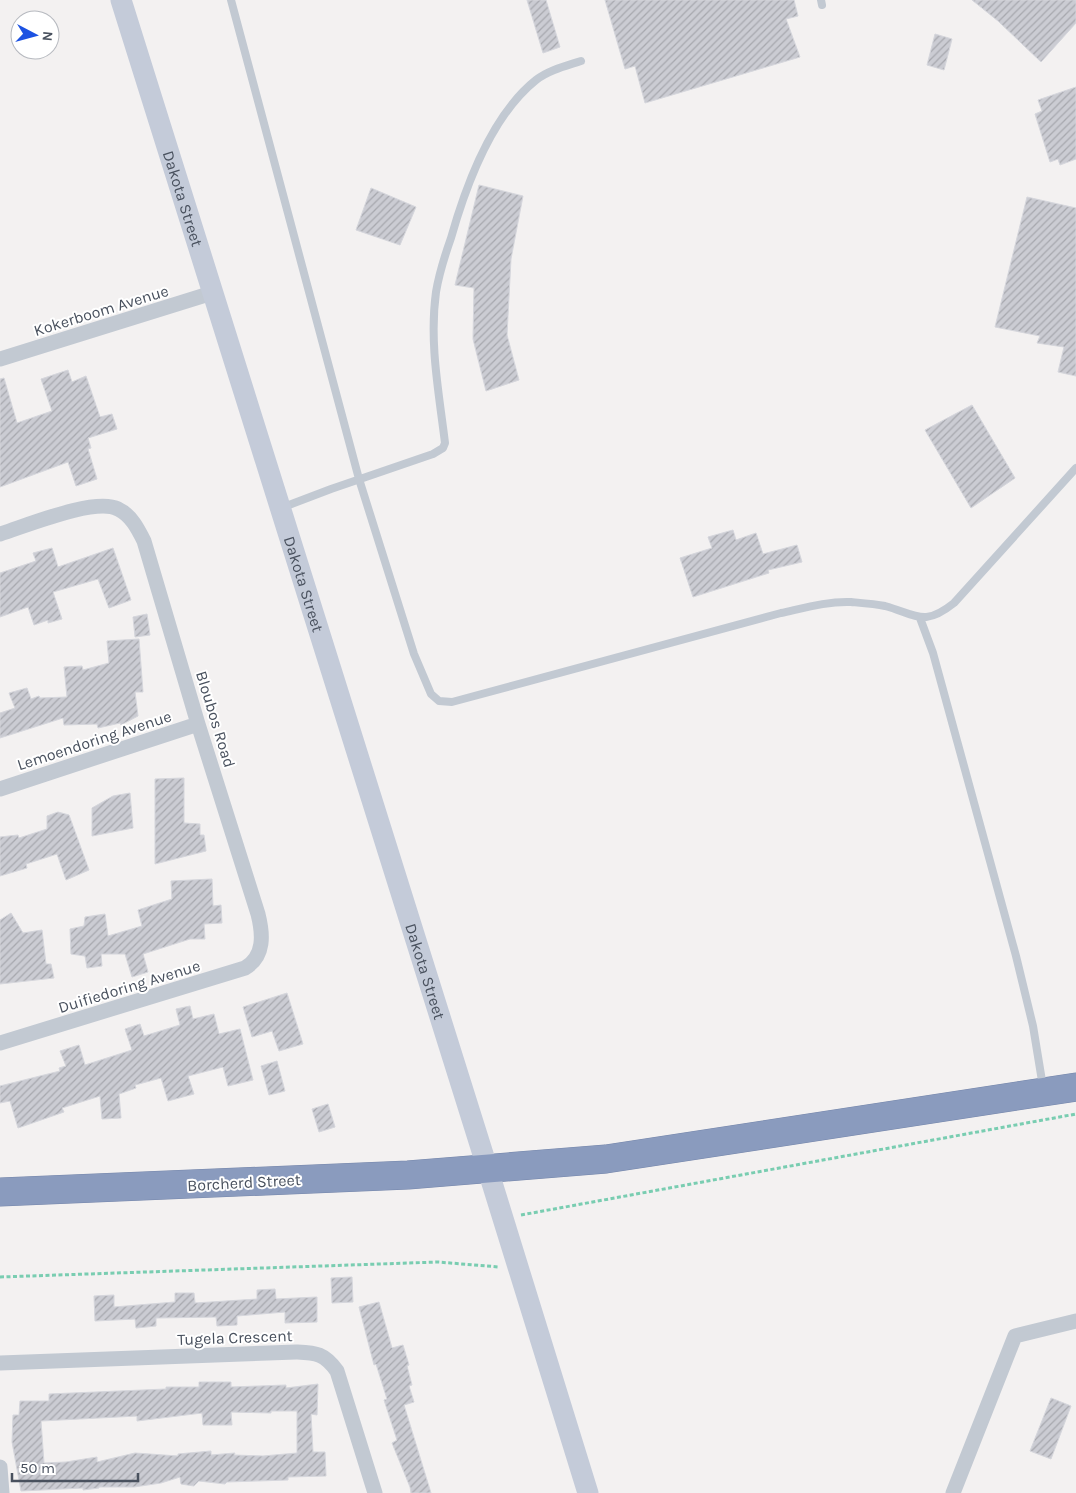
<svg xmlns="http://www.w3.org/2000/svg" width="1076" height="1493" font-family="Karla,sans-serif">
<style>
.building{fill:url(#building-hatch);stroke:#d5d6dc;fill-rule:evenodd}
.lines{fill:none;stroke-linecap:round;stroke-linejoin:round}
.highway-casing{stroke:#7586aa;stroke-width:29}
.path{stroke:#79cdb1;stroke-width:3;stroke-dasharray:4 2.5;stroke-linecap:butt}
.lane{stroke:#c2c9d2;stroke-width:8}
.street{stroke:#c2c9d2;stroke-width:15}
.secondary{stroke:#c4cbd9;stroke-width:21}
.highway{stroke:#8a9bbe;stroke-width:28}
.labels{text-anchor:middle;stroke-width:4;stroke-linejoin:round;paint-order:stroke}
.street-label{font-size:16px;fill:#49515e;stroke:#fff}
</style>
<defs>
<pattern id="building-hatch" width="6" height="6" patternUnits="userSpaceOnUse" patternTransform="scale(1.25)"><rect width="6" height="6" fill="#cbccd3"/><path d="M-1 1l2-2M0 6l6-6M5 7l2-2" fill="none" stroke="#a7a8ae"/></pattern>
</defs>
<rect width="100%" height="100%" fill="#f3f1f1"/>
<!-- building -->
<path class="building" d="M 527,0 L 546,0 L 560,47 L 543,53 Z
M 605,0 L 794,0 L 798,16 L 786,19 L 800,57 L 645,103 L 635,66 L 625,69 Z
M 972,0 L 1076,0 L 1076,23 L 1041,62 L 998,21 Z
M 935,34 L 952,39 L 944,70 L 927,65 Z
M 1076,87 L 1076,159 L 1060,165 L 1058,159 L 1050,162 L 1035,114 L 1042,111 L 1038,100 Z
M 479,185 L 523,196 L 511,259 L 507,335 L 519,380 L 486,391 L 473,339 L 474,288 L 455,285 Z
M 371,188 L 416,207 L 400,245 L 356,230 Z
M 1027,197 L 1076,208 L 1076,376 L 1058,372 L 1064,347 L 1037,343 L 1040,336 L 995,327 Z
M 68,370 L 72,382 L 86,376 L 100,417 L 112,414 L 117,429 L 88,438 L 91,448 L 88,449 L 97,479 L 76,486 L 68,462 L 0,487 L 0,379 L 4,378 L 17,423 L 52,411 L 41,379 Z
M 972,405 L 1015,478 L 971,508 L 925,430 Z
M 733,530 L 736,540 L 756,533 L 763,554 L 797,545 L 802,562 L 768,570 L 769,573 L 693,597 L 680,558 L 712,548 L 708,537 Z
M 52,548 L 58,567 L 113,548 L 131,600 L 109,608 L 98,579 L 53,592 L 62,619 L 48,623 L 48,620 L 34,625 L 28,607 L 0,617 L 0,573 L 36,561 L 33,553 Z
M 147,614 L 150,635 L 135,637 L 133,617 Z
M 139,639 L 143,692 L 135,692 L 138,716 L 121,725 L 120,723 L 98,728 L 97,724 L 64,725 L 63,718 L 0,738 L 0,713 L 15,708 L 9,693 L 27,688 L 31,699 L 39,696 L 40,698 L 67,697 L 64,667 L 82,666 L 83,670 L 109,663 L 107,641 Z
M 184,778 L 184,823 L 200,824 L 200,835 L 204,835 L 206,851 L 155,864 L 155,779 Z
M 130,793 L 133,828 L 92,836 L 92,808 L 113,796 Z
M 58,812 L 69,815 L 89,870 L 66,880 L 57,854 L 26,864 L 27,868 L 0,876 L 0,837 L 18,835 L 19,838 L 47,829 L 47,816 Z
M 212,879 L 213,906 L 221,905 L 222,923 L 204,924 L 205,939 L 190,939 L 143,954 L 148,972 L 132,977 L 125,954 L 101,954 L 102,966 L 87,968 L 85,956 L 71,954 L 70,929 L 84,926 L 85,917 L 105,914 L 108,936 L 142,926 L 138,910 L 172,899 L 171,881 Z
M 11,913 L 23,933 L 42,930 L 46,964 L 51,964 L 54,978 L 0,984 L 0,920 Z
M 287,993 L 303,1044 L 279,1051 L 272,1031 L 252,1037 L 243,1007 Z
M 190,1006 L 193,1019 L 214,1014 L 219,1034 L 240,1029 L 253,1080 L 228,1086 L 223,1067 L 188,1076 L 194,1094 L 168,1101 L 161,1078 L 135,1085 L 136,1088 L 119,1094 L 121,1118 L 102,1119 L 100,1096 L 62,1108 L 64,1112 L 18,1128 L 10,1101 L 0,1103 L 0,1086 L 60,1071 L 59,1068 L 66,1066 L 60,1051 L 79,1045 L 85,1065 L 132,1050 L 125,1029 L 140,1024 L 144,1036 L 180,1025 L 176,1009 Z
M 277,1061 L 285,1091 L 269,1095 L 261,1066 Z
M 328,1104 L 335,1127 L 319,1132 L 312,1109 Z
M 352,1277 L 353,1302 L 332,1303 L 331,1278 Z
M 275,1289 L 276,1299 L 317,1297 L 317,1322 L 285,1323 L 285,1312 L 237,1316 L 237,1325 L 217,1326 L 216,1317 L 156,1318 L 156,1326 L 136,1328 L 135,1319 L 95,1321 L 94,1296 L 114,1295 L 114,1307 L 175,1302 L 175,1293 L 194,1293 L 195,1303 L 257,1299 L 257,1290 Z
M 379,1302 L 392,1348 L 403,1345 L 409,1365 L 407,1366 L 412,1385 L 409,1386 L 414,1402 L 404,1405 L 431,1493 L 411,1493 L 410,1487 L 392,1443 L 397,1440 L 384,1400 L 387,1399 L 376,1364 L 374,1365 L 359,1307 Z
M 199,1382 L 231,1382 L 231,1387 L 286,1385 L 286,1388 L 318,1384 L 317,1415 L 311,1414 L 313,1452 L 325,1452 L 326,1476 L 288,1477 L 288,1480 L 227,1482 L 225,1484 L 199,1481 L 194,1486 L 181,1484 L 180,1477 L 161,1483 L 134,1487 L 99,1487 L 99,1488 L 83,1490 L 83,1488 L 21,1491 L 12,1442 L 13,1415 L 19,1415 L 20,1401 L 49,1401 L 49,1394 L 166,1389 L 166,1387 L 199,1387 ZM 271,1411 L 297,1411 L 297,1453 L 263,1456 L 234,1455 L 235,1453 L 211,1455 L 211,1451 L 178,1454 L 178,1456 L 135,1453 L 97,1462 L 97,1457 L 66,1462 L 44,1463 L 41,1421 L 137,1416 L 137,1421 L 202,1413 L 203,1425 L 232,1425 L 231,1412 L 271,1413 Z
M 1051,1398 L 1071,1406 L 1051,1459 L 1030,1451 Z"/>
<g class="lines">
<!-- highway casing -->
<g class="highway-casing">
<path id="highway" d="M 0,1192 L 408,1175 L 606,1159 L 1076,1087"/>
</g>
<!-- path -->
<path class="path" d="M 521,1215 L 1076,1114
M 0,1277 L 438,1262 L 499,1267"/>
<!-- lane -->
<path class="lane" d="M 231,0 L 359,479 L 414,654 L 431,694 L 439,701 L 452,702 L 781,613 C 804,608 828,601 851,602 C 862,603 875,604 885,606 C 917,615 924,627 954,603 L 1076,468
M 821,0 L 822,5
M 281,508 L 331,489 L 433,454 L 443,448 L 445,443 C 439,393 429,343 436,292 C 439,274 445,255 451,238 C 466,185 492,115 536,80 C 549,70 566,66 581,61
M 920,618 L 933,653 L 1016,956 L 1033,1026 L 1043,1087"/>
<!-- street -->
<path class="street" d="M 0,359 L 212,293
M 0,534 C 26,526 95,497 118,509 C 131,515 138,529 144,541 L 198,724 L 258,914 C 263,934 265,956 245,968 L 0,1043
M 0,789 L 198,724
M 0,1363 L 296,1352 C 316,1353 324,1353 337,1371 L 375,1493
M 0,1467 L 2,1493
M 953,1493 L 1015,1336 L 1076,1321"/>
<!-- secondary -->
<path class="secondary" id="s1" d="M 121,0 L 488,1170 L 588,1493"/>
<!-- highway -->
<use href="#highway" class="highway"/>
</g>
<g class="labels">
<!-- street labels -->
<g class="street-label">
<text dy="6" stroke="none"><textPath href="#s1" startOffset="208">Dakota Street</textPath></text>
<text transform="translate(101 310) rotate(-17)" y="6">Kokerboom Avenue</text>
<text dy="6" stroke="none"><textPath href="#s1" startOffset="612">Dakota Street</textPath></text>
<text transform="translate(216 719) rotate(73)" y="6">Bloubos Road</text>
<text transform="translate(94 740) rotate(-18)" y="6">Lemoendoring Avenue</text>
<text dy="6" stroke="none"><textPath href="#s1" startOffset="1018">Dakota Street</textPath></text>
<text transform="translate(129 986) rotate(-17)" y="6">Duifiedoring Avenue</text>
<text transform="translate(244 1182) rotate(-3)" y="6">Borcherd Street</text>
<text transform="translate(235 1337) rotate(-2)" y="6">Tugela Crescent</text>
</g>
</g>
<!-- north arrow -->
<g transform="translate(35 35) rotate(96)"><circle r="24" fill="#ffffff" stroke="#b6b9bf"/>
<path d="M0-4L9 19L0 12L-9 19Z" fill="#1c52e2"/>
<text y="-8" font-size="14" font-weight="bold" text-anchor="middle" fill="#49515e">N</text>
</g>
<!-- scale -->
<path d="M12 1473v8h126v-8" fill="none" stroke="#49515e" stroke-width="2.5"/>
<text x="20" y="1473" font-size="15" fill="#49515e" stroke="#ffffff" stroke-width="4" paint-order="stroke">50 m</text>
</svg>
